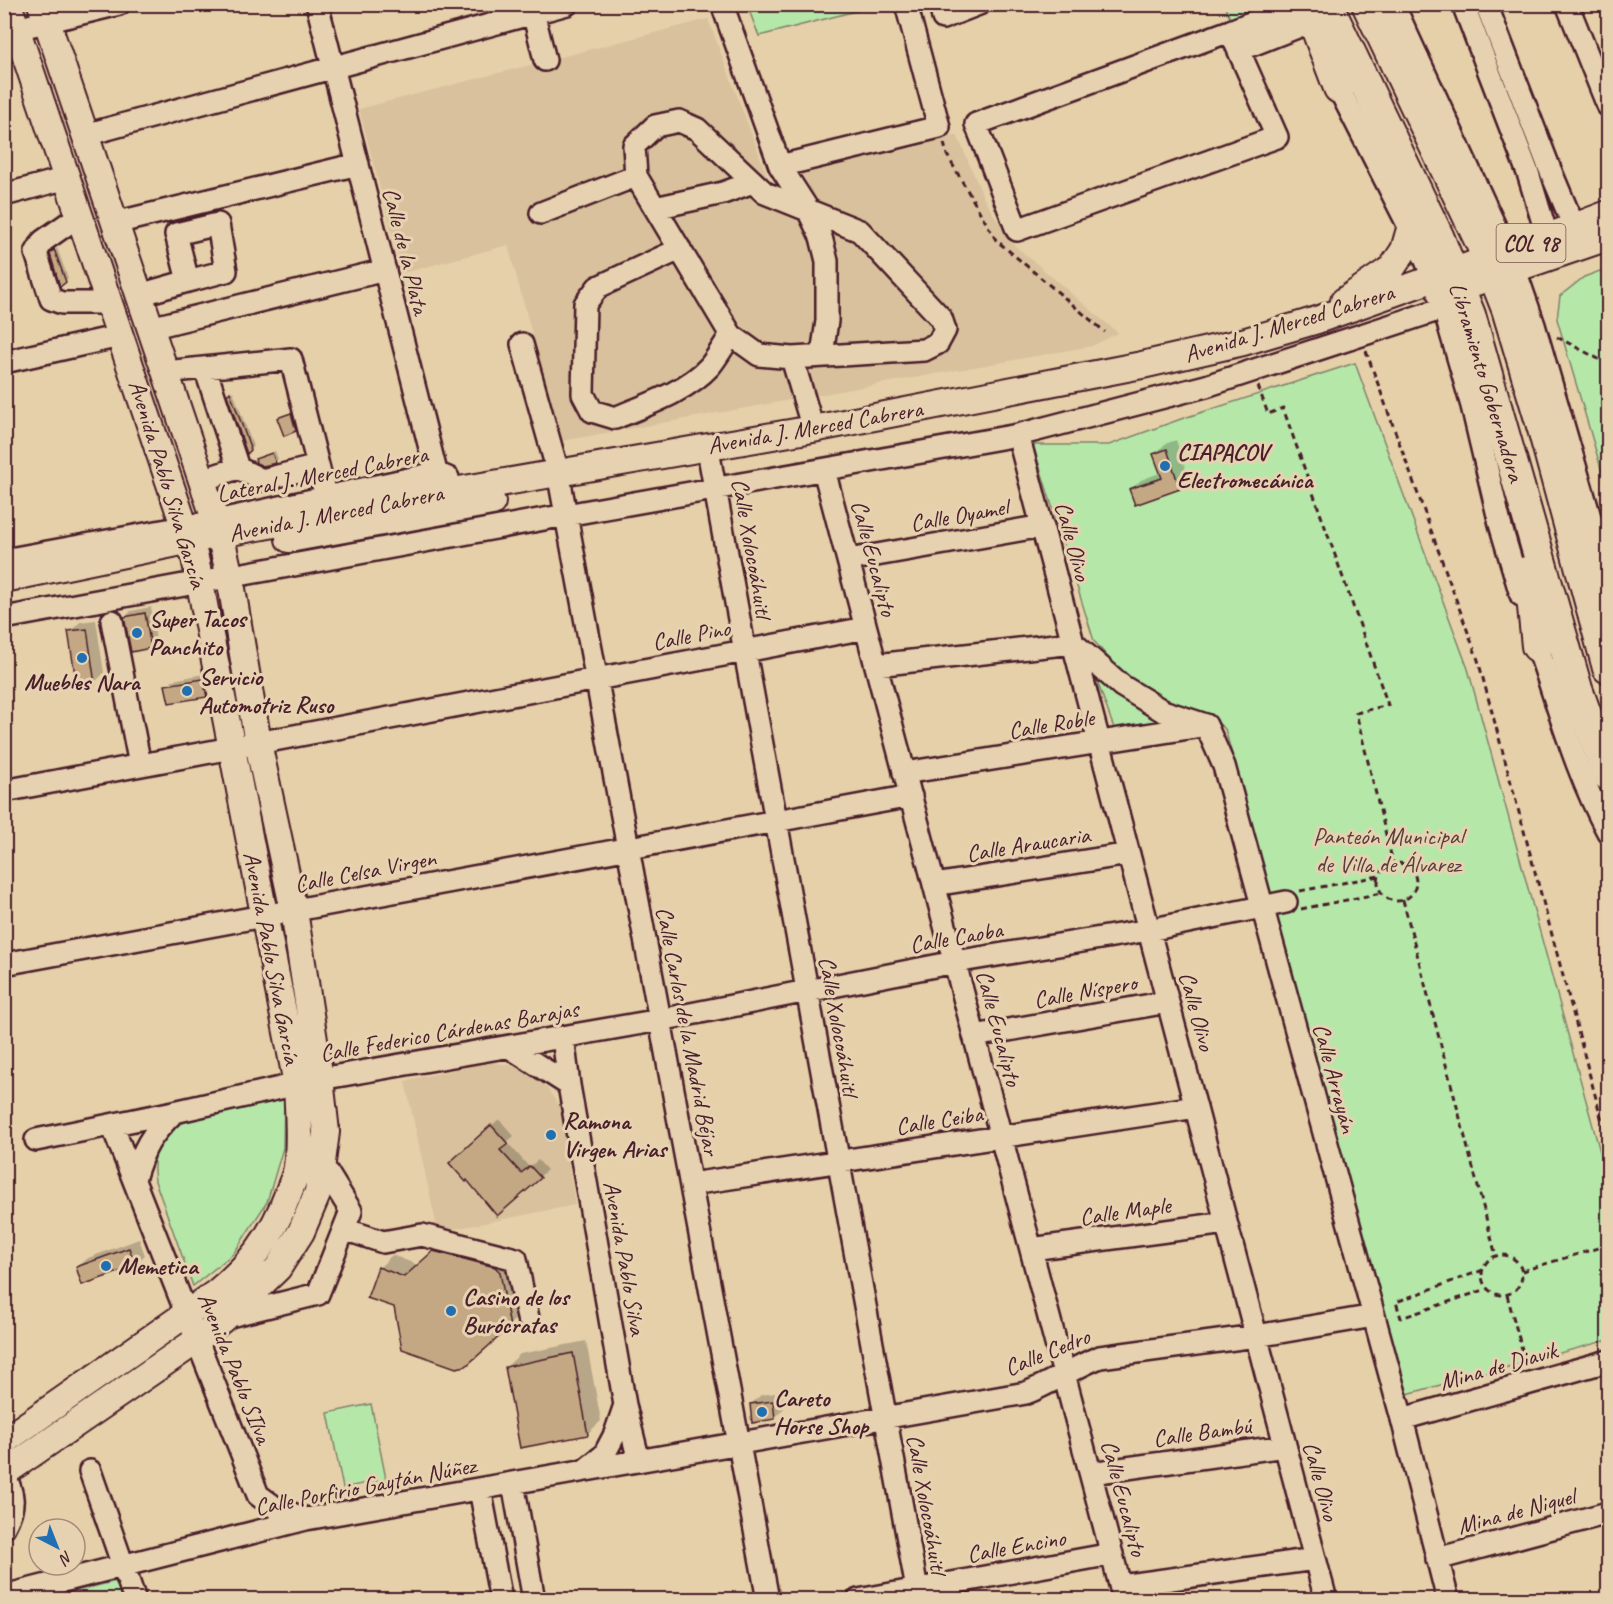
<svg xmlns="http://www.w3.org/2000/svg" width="1613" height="1604" font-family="Caveat,sans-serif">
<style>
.built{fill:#d8c19c}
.green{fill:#b5e7a8;stroke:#80836a;stroke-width:1.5}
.shadow{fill:#0003}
.building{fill:#c4a883;stroke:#4a1f2b;stroke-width:1.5}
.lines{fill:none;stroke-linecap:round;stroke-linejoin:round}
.minor-casing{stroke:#4a1f2b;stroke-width:26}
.major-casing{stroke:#4a1f2b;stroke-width:30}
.highway-casing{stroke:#4a1f2b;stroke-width:34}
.path{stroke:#4a1f2b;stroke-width:3;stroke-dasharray:6 4.5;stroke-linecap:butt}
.minor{stroke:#e6d2b0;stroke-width:21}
.major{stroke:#e6d2b0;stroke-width:26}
.highway{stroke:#e6d2b0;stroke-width:30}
.poi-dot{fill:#1f6fb2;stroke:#e6d2b0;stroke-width:2}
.labels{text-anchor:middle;stroke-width:6;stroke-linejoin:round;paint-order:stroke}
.shield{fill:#e6d2b0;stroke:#795553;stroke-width:1.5}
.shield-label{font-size:22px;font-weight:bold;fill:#4a1f2b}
.street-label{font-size:24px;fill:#4a1f2b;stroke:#e6d2b0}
.poi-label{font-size:24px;font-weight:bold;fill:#4a1f2b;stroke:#e6d2b0;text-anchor:start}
.park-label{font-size:24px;fill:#5a3d3e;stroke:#e6d2b0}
</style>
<rect width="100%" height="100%" fill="#e5d0a9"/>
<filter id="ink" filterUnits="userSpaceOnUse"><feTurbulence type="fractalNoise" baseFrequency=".0167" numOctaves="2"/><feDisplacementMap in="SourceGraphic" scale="12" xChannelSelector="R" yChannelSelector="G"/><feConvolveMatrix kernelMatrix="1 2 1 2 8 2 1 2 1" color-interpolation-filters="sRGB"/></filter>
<g filter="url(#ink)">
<!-- built -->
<path class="built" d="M 708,19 L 770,183 L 957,135 L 985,201 L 1013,244 L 1118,333 L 1092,346 L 561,441 L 508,245 L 403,273 L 359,109 Z
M 488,1062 L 510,1065 L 530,1074 L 547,1088 L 560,1107 L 575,1205 L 438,1232 L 405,1081 Z"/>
<!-- green -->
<path class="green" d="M 747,5 L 879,5 L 759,36 Z
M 1224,5 L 1282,5 L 1232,22 Z
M 1608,268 L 1608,492 L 1557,319 L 1560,296 L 1584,277 Z
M 1355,363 L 1468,669 L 1608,1181 L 1608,1340 L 1407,1394 L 1225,729 L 1209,715 L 1167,702 L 1125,677 L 1094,641 L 1033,445 L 1109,445 L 1181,419 Z
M 1097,681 L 1165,723 L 1115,731 Z
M 284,1097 L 283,1148 L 267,1202 L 234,1253 L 193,1286 L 155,1181 C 150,1149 162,1130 192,1119 Z
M 371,1404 L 386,1479 L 343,1488 L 328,1413 Z
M 119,1581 L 129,1600 L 40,1600 L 116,1581 Z"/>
<!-- shadow -->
<path class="shadow" d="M 57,248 L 68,278 L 61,284 L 52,255 Z
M 233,391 L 253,446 L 248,451 L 229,395 Z
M 294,411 L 298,427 L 295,430 L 279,419 Z
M 1176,440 L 1189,478 L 1180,488 L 1131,489 L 1141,480 L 1162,472 L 1155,454 L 1165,444 Z
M 275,451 L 278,459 L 275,462 L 256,460 Z
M 151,607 L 156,641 L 150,647 L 125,617 L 131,611 Z
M 96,620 L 104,673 L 94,683 L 70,632 L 80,622 Z
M 209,673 L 212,689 L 206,695 L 167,686 L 173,680 Z
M 499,1119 L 514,1136 L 507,1142 L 529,1167 L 538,1160 L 547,1170 L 497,1214 L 458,1156 Z
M 139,1239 L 145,1255 L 135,1264 L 78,1267 L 88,1258 Z
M 446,1239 L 512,1259 L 522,1313 L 509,1325 L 395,1306 L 379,1268 L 392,1255 L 418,1265 Z
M 586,1341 L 601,1421 L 587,1434 L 506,1367 L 520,1354 Z
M 782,1392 L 784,1408 L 775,1418 L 751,1404 L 761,1395 Z"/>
<!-- building -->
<path class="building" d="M 54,249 L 66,282 L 60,287 L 50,254 Z
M 230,392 L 251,450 L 247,454 L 227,395 Z
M 291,413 L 296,431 L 284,436 L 277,418 Z
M 1167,449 L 1180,489 L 1135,505 L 1129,489 L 1162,478 L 1153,454 Z
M 272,453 L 276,463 L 263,466 L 256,463 L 255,459 Z
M 145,613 L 151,648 L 131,652 L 124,617 Z
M 87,629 L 95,684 L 77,687 L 68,631 Z
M 203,679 L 207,697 L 169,703 L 165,685 Z
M 491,1125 L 508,1144 L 500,1150 L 521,1173 L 530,1166 L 541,1178 L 497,1216 L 467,1180 L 466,1182 L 449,1163 Z
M 129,1248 L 136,1266 L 82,1285 L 76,1267 Z
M 433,1251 L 495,1267 L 500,1272 L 510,1327 L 466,1366 L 456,1368 L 402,1349 L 394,1307 L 367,1298 L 378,1267 L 404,1277 Z
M 573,1353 L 588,1435 L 520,1448 L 505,1367 Z
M 773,1401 L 775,1419 L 752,1423 L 750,1404 Z"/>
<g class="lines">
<!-- minor casing -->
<g class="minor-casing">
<path id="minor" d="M 317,4 L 445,507
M 531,4 L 545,60
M 722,4 L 780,166 L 807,208 L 821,237 L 827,261 L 827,321 L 822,355
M 940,4 L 943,18 L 979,4
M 1393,4 L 1515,270 L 1534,325 L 1608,579
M 1463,4 L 1528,173 L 1552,252
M 1486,4 L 1549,167 L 1580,241
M 1567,4 L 1608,106
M 1230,31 L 1277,137 L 1017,230 L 976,124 L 1230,31 L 1296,5
M 4,32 L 119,4
M 1239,50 L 1305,24
M 1333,77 L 1425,258 L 1440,295 L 1472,406 L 1500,524 L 1521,595
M 85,135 L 567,4
M 780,166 L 939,127 L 906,4
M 636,176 L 634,146 L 655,126 L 679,121 L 697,129 L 765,193 L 860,231 L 941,318 L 945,330 L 938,343 L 924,350 L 792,358
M 4,195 L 67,178
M 655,208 L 723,193 L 753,182
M 541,213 L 636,176 L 731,335 L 759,355 L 792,358 L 813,429
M 80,215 L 43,241 L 36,253 L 51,299 L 62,303 L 109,303
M 115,223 L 358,164
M 218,224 L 226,271 L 188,281 L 176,234 Z
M 680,249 L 598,287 L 585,304 L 583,394 L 592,411 L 615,418 C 646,405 686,392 710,366 C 718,356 724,345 731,335
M 139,295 L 188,281
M 150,328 L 385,270
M 522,344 L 558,472 L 768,1600
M 4,362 L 120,336
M 165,372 L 291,359 L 326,497
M 1018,435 L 1326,1600
M 710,461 L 919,1600
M 238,468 L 262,480 L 318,466
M 824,470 L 1124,1600
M 202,480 L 238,468 L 205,368
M 4,560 L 216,521 L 436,473 L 448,478
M 848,560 L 1043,526
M 4,618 L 566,515 L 1018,435 L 1206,386 L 1444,308
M 112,621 L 140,765
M 1533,634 C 1557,700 1574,770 1608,832
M 876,665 L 1073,643 L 1122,686 L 1163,711 L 1206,725 L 1224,766 L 1402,1419 L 1448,1600
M 904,773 L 1202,726
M 4,791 L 866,628
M 934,885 L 1129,854
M 4,964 L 911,796
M 974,1036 L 1168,1002
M 563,1037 L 569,1085 L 625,1405 L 615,1434 L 604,1455 L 585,1470
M 509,1047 L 569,1085
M 112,1125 L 258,1495
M 36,1140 L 174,1112 L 320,1079 L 660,1020 L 955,962 L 1149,930 L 1286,902
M 134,1179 C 144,1147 150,1136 174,1112
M 691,1184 L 1196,1107
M 344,1229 L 383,1242 L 422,1235 L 516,1259 L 528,1318
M 1031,1249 L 1226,1223
M 226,1317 L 318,1294 L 351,1211 L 322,1164
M 625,1405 L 639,1461
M 1402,1419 L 1608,1361
M 90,1471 L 135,1600
M 4,1473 C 14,1495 16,1505 4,1527
M 1091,1473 L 1285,1446
M 513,1483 L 534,1600
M 480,1489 L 501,1600
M 258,1495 L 276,1508 L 306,1519
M 1437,1559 L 1608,1513
M 1121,1586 L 1315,1559
M 4,1596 L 306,1519 L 1026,1393 C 1052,1383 1074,1367 1100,1357 L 1256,1336 L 1374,1316
M 858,1600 L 1112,1554"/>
</g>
<!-- major casing -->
<g class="major-casing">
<path id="major" d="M 1441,294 L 1608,237
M 1344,301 L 1392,268 L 1404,250 L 1410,229
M 289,539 L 492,502
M 4,579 L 220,534 L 442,493 L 813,429 L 1142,365 L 1243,342 L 1317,320 L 1508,252 L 1608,214
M 4,1441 L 216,1293 C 251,1264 272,1237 288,1194 C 291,1185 296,1176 297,1167 C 301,1140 298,1112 297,1084 L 195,558 L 8,4
M 4,1473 L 196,1341 L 243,1302 L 278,1268 L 301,1232 L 318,1192 L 326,1132 L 320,1079 L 294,911 L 258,743 L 230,577 L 220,534 L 41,4"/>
</g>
<!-- highway casing -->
<g class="highway-casing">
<path id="highway" d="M 1307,4 L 1339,88
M 1327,4 L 1438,236 L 1470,315 L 1577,689 L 1608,775
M 1367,4 L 1481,243 L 1507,309 L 1543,429 L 1608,668
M 1527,572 L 1532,597 L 1537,646"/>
</g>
<!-- path -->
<path class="path" d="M 944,143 L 947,155 L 996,240 L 1105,332
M 1557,337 L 1608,364
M 1366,351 L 1478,660 L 1608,1143
M 1258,386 L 1268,414 L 1283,408 L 1388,705 L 1356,713 L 1393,863
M1378 882a19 19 0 1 1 38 0a19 19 0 1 1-38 0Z
M 1300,891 L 1379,876
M 1403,900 L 1496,1256
M 1301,909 L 1382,893
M1482 1275a20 20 0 1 1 40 0a20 20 0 1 1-40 0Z
M 1483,1270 L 1396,1302 L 1401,1318 L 1487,1289
M 1522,1271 L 1608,1245
M 1507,1295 L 1523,1353"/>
<!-- minor -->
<use href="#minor" class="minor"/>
<!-- major -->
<use href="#major" class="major"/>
<!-- highway -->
<use href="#highway" class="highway"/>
</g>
</g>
<!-- markers -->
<g class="poi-dot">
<circle cx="1165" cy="466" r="6"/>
<circle cx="137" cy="633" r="6"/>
<circle cx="82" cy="658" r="6"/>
<circle cx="187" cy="691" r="6"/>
<circle cx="551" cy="1135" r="6"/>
<circle cx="106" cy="1266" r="6"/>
<circle cx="451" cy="1311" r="6"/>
<circle cx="762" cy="1412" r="6"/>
</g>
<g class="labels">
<!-- shield labels -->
<rect class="shield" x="1496.5" y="224" width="69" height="38" rx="4.5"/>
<g class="shield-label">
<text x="1531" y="251">COL 98</text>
</g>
<!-- street labels -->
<g class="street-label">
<text transform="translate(406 251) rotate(76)" y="8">Calle de la Plata</text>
<text transform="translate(1289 323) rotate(-17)" y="8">Avenida J. Merced Cabrera</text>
<text transform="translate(1487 382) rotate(73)" y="8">Libramiento Gobernadora</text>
<text transform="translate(815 427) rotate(-10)" y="8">Avenida J. Merced Cabrera</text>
<text transform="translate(322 474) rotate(-11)" y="8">Lateral J. Merced Cabrera</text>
<text transform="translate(168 484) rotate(73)" y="8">Avenida Pablo Silva García</text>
<text transform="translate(336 513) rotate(-11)" y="8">Avenida J. Merced Cabrera</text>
<text transform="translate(959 515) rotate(-10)" y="8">Calle Oyamel</text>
<text transform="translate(1073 541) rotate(75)" y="8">Calle Olivo</text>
<text transform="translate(752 548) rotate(80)" y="8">Calle Xolocoáhuitl</text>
<text transform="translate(874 558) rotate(75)" y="8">Calle Eucalipto</text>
<text transform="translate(691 635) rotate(-11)" y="8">Calle Pino</text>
<text transform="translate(1051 724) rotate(-9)" y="8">Calle Roble</text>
<text transform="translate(1028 844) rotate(-9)" y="8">Calle Araucaria</text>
<text transform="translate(365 871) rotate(-11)" y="8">Calle Celsa Virgen</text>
<text transform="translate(956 937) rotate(-10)" y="8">Calle Caoba</text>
<text transform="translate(272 958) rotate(79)" y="8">Avenida Pablo Silva García</text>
<text transform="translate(1085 991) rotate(-10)" y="8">Calle Níspero</text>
<text transform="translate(1197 1011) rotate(75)" y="8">Calle Olivo</text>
<text transform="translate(839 1026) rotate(80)" y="8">Calle Xolocoáhuitl</text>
<text transform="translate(999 1028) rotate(75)" y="8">Calle Eucalipto</text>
<text transform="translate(449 1031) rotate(-10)" y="8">Calle Federico Cárdenas Barajas</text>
<text transform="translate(688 1031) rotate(79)" y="8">Calle Carlos de la Madrid Béjar</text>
<text transform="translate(1335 1078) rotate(75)" y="8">Calle Arrayán</text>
<text transform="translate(939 1120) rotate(-9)" y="8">Calle Ceiba</text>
<text transform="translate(1125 1211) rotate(-8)" y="8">Calle Maple</text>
<text transform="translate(625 1258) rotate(80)" y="8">Avenida Pablo Silva</text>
<text transform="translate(1047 1352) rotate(-22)" y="8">Calle Cedro</text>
<text transform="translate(1498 1366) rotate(-16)" y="8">Mina de Diavik</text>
<text transform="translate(235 1368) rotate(68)" y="8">Avenida Pablo SIlva</text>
<text transform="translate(1202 1432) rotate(-8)" y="8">Calle Bambú</text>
<text transform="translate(1321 1481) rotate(75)" y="8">Calle Olivo</text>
<text transform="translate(365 1486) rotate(-11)" y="8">Calle Porfirio Gaytán Núñez</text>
<text transform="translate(1124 1498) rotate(75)" y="8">Calle Eucalipto</text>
<text transform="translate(927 1504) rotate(80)" y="8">Calle Xolocoáhuitl</text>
<text transform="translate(1516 1511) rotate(-15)" y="8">Mina de Niquel</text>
<text transform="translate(1016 1546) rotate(-10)" y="8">Calle Encino</text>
</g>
<!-- poi labels -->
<g class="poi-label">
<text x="1177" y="460">CIAPACOV<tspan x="1177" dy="28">Electromecánica</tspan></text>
<text x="149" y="627">Super Tacos<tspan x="149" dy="28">Panchito</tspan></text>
<text x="199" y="685">Servicio<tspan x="199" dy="28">Automotriz Ruso</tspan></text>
<text x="82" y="690" text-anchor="middle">Muebles Nara</text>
<text x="563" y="1129">Ramona<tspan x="563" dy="28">Virgen Arias</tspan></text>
<text x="118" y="1274">Memetica</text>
<text x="463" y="1305">Casino de los<tspan x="463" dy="28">Burócratas</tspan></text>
<text x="774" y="1406">Careto<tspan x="774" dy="28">Horse Shop</tspan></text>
</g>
<!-- park labels -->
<g class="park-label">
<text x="1388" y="844">Panteón Municipal<tspan x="1388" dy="28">de Villa de Álvarez</tspan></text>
</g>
</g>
<!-- margin -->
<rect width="1613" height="1604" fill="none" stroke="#e6d2b0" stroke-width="24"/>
<rect x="12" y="12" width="1589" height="1580" fill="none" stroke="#4a1f2b" stroke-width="2" filter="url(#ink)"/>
<!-- north arrow -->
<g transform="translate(57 1547) rotate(138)"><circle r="28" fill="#e6d2b0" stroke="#a88a7b" stroke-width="1.5"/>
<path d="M0-4.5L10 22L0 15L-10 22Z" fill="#1f6fb2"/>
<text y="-9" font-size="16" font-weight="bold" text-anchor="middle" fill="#4a1f2b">N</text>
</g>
</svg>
